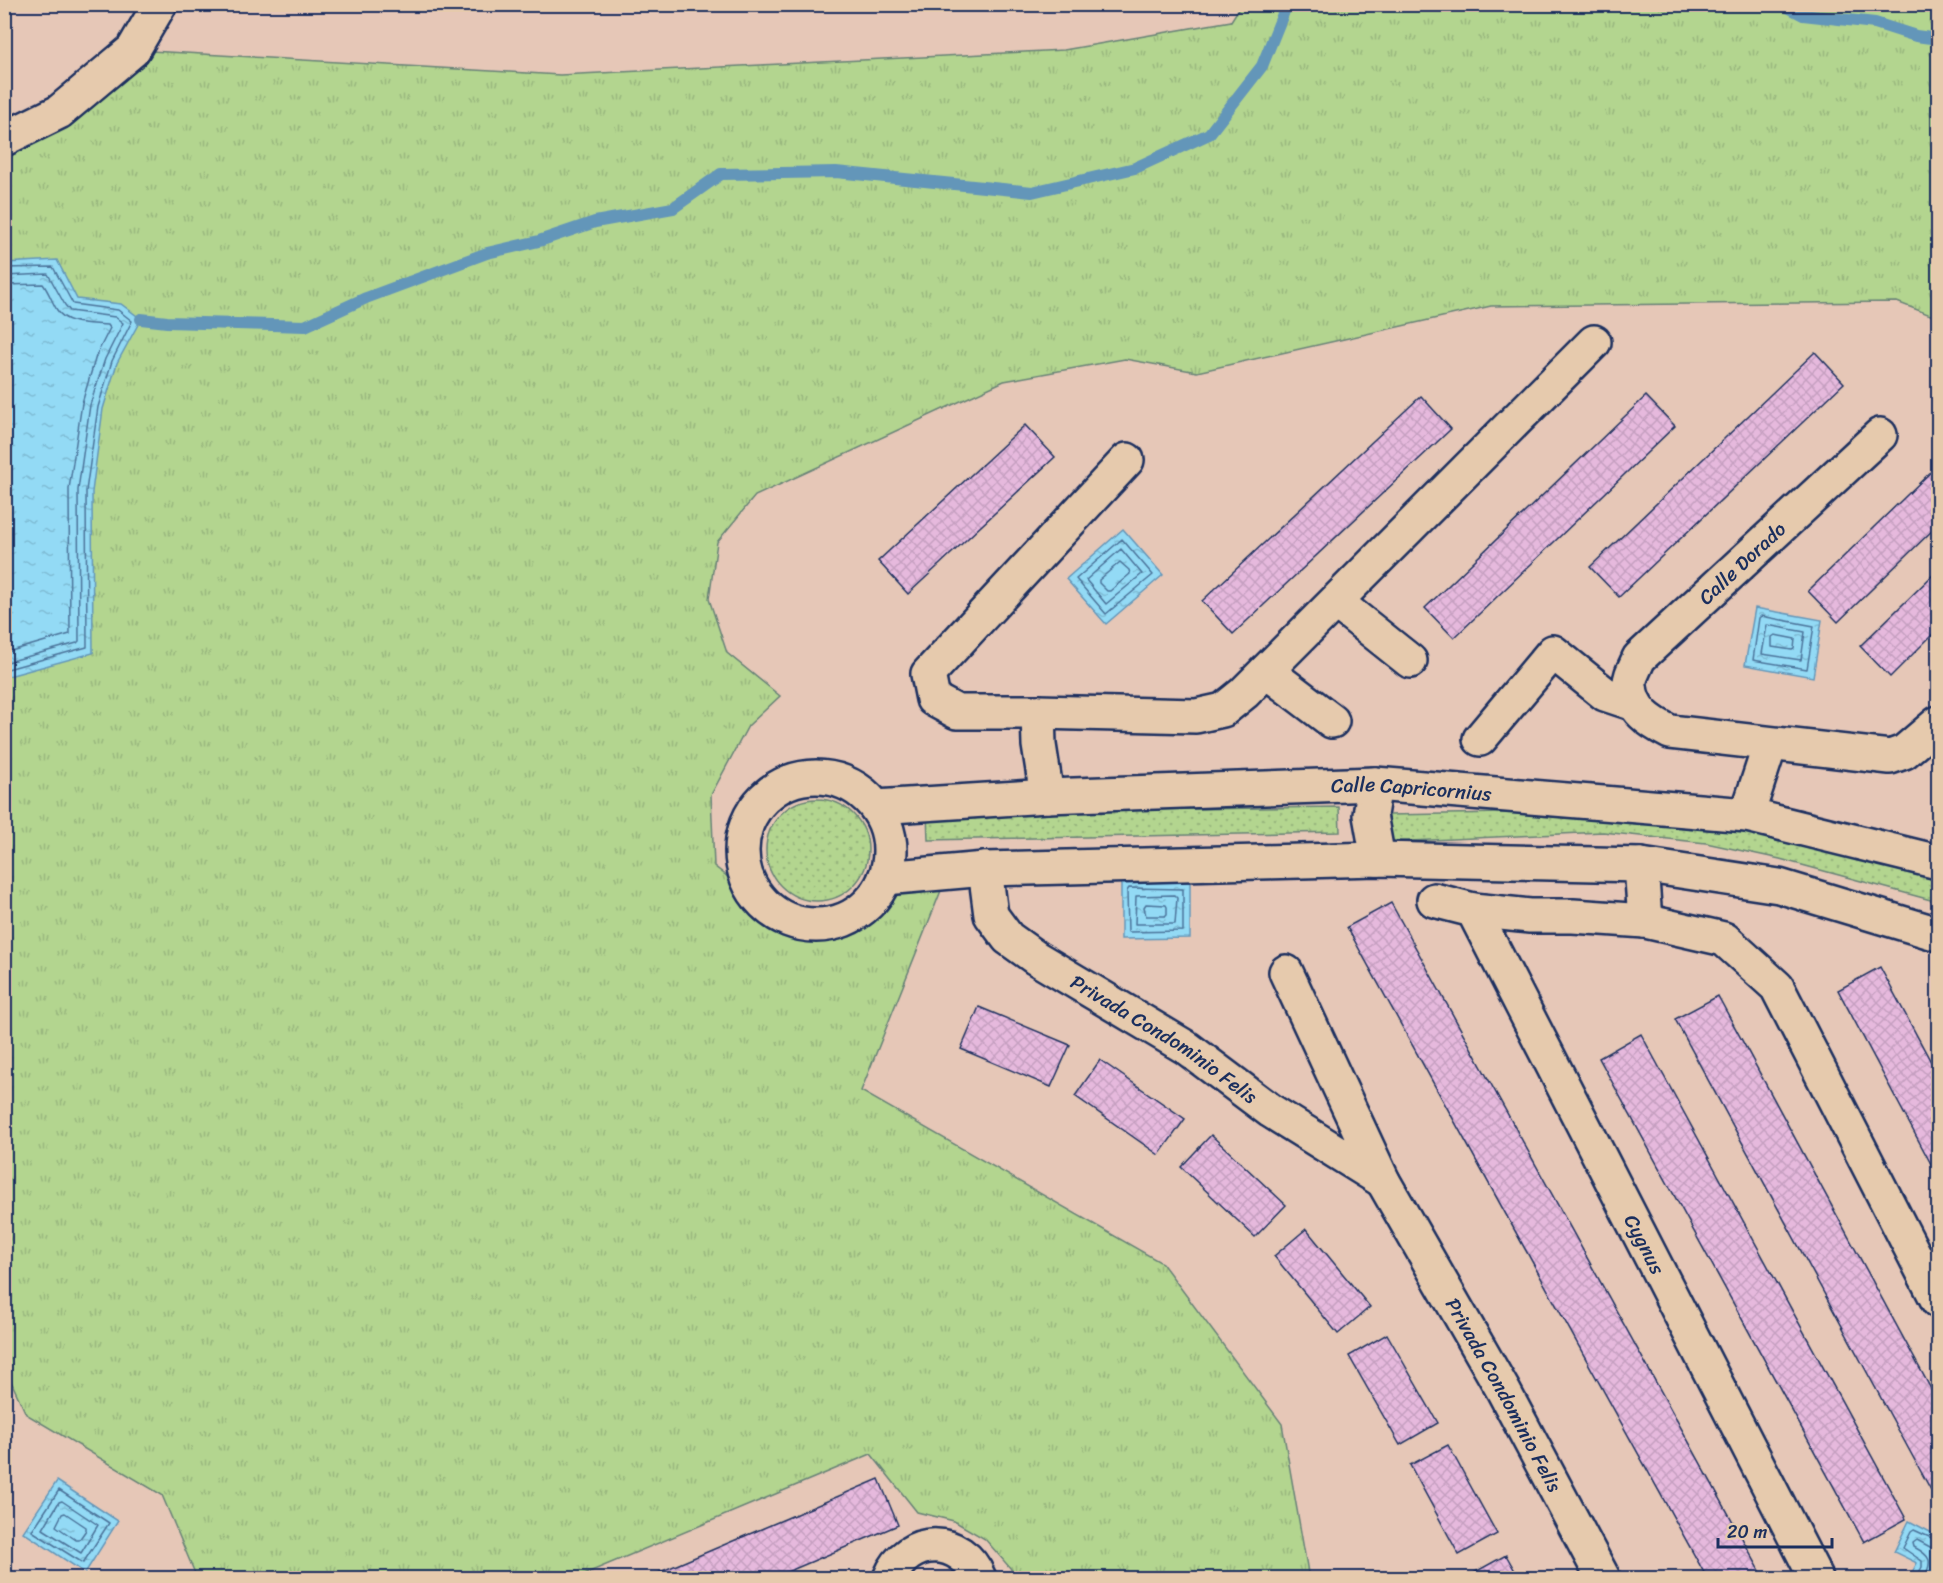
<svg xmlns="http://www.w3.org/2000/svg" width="1943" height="1583" font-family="Sriracha,sans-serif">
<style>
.grass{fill:url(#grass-tufts);stroke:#678276;stroke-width:1.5}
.park{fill:url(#park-dots);stroke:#678276;stroke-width:1.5}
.water{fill:url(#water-ripples);stroke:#6396b9;stroke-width:1.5}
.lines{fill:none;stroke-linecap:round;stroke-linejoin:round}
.shore{stroke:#4b739a;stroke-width:1.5}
.stream{stroke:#6396b9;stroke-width:12}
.building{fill:url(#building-cross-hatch);stroke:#1b2f5e;stroke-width:1.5}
.minor-casing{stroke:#1b2f5e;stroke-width:38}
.minor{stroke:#e6caad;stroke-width:33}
.labels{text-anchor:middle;stroke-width:4.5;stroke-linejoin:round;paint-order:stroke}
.street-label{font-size:20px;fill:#1b2f5e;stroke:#e6caad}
</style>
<defs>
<pattern id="grass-tufts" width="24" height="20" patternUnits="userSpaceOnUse" patternTransform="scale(1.5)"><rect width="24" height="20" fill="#b3d58f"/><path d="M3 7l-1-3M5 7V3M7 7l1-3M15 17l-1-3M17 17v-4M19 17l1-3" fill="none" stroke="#99b77e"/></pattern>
<pattern id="park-dots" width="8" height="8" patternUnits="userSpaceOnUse" patternTransform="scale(1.5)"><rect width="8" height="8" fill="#b3d58f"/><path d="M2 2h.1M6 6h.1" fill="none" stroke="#99b77e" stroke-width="1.8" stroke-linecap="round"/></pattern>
<pattern id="water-ripples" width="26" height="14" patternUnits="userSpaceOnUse" patternTransform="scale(1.5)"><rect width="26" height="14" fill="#93daf5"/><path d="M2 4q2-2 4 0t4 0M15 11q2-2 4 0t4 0" fill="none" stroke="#7ebbd4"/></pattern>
<pattern id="building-cross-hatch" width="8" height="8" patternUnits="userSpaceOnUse" patternTransform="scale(1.5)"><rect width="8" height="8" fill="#e6b9dd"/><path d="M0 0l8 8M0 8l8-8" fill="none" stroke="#c59fc0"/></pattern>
</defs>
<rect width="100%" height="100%" fill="#e6c7b7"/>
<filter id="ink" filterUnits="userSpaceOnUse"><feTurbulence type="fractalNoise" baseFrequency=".0167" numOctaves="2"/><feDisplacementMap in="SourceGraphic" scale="12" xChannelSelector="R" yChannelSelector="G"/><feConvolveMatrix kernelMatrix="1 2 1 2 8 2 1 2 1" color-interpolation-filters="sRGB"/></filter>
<g filter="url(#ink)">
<!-- grass -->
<path class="grass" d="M 1241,5 L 1938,5 L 1938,318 L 1897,302 L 1491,306 L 1197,372 L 1125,359 L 1004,381 L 755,496 L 717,542 L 709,599 L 727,653 L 780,696 L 748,726 L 711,795 L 714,866 L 777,915 L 838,922 L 885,878 L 948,873 L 861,1091 L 1162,1263 L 1282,1424 L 1309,1578 L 1012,1578 L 1011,1569 L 985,1539 L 954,1521 L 917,1512 L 871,1454 L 575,1578 L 197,1578 L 162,1495 L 26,1414 L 4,1366 L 4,133 L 133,50 L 560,75 L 1064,50 L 1231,21 Z"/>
<!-- park -->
<path class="park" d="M766 850a51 51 0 1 1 102 0a51 51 0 1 1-102 0Z
M 1339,807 L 1340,832 L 928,840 L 927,813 Z
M 1571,812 L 1745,827 L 1938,877 L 1938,902 L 1780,859 L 1706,843 L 1603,832 L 1388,842 L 1388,815 Z"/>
<!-- water -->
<path class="water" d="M 57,260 L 77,299 L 121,304 L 141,319 L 117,363 L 103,409 L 92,492 L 93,653 L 5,677 L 5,263 Z
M 1123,529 L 1163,575 L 1106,624 L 1066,579 Z
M 1755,608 L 1822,620 L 1813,677 L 1745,665 Z
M 1121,882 L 1190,882 L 1190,938 L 1121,939 Z
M 57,1481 L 118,1521 L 85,1573 L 23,1532 Z
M 1909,1521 L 1938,1536 L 1938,1578 L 1909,1578 L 1917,1563 L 1894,1552 Z"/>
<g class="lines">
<!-- shore -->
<path class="shore" d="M 4,268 L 53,267 L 73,304 L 118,310 L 132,321 L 112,361 L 98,407 L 86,491 L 87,647 L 4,670
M 4,276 L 48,274 L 65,305 L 70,311 L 115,317 L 123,323 L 105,359 L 90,405 L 78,490 L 79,641 L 77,643 L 4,663
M 4,285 L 43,284 C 49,292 52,302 57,310 C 67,326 91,323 108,325 L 110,328 L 96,356 L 82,403 L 69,489 L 70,634 L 4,653
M 1122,539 L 1153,575 L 1106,614 L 1076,579 Z
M 1121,549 L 1142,574 L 1106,604 L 1086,580 Z
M 1120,562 L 1129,570 L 1130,574 L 1110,591 L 1107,591 L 1099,583 L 1099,580 Z
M 1761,616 L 1814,626 L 1807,669 L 1753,660 L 1759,618 Z
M 1767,625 L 1805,632 L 1801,660 L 1762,654 Z
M 1775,635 L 1795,639 L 1794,649 L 1792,650 L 1772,647 L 1772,637 Z
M 1129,888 L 1183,889 L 1183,931 L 1128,932 L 1127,891 Z
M 1174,895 L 1177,898 L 1175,924 L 1135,924 L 1136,896 Z
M 1146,904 L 1166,905 L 1167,907 L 1167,914 L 1165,916 L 1146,916 L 1144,907 Z
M 59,1490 L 109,1523 L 83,1563 L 32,1531 Z
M 62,1501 L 98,1525 L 81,1553 L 43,1529 L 59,1502 Z
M 65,1513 L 86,1527 L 86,1530 L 79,1540 L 76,1540 L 56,1526 L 62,1514 Z
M 1916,1578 L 1922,1567 L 1922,1561 L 1903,1548 L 1911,1532 L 1914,1530 L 1938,1541
M 1924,1578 C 1933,1561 1931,1556 1914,1547 L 1913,1543 L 1917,1540 L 1932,1548 L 1938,1548"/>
<!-- stream -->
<path class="stream" d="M 1782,4 L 1803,15 L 1875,23 L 1916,36 L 1938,39
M 141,319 L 167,322 L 305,326 L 366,298 L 487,253 L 539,241 L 595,222 L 673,208 L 721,174 L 836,172 L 1032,192 L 1135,168 L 1209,134 L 1262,66 L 1287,4"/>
</g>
<!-- building -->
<path class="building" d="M 1815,352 L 1844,383 L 1619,597 L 1590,567 Z
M 1421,396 L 1451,429 L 1233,634 L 1202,601 Z
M 1646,396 L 1675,426 L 1454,638 L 1425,608 Z
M 1025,425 L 1055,457 L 908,594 L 878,561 Z
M 1938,465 L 1938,525 L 1838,622 L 1808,591 Z
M 1938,570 L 1938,629 L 1890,677 L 1860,646 Z
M 1391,903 L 1764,1578 L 1707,1578 L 1347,927 Z
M 1880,967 L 1938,1075 L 1938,1177 L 1838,990 Z
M 1718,996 L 1938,1402 L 1938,1503 L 1675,1019 Z
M 979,1007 L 1070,1045 L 1051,1087 L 961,1049 Z
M 1641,1034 L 1906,1519 L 1864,1542 L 1599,1058 Z
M 1100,1060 L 1185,1119 L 1159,1155 L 1075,1096 Z
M 1211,1135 L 1286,1205 L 1255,1237 L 1181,1167 Z
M 1306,1229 L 1370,1307 L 1338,1334 L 1274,1256 Z
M 1387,1334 L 1438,1423 L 1400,1445 L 1349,1356 Z
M 1448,1445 L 1497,1534 L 1459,1555 L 1410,1465 Z
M 879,1479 L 898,1525 L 773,1578 L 646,1578 Z
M 1506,1555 L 1519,1578 L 1469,1578 L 1468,1576 Z"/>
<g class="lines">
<!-- minor casing -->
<g class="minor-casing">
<g id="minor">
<path d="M 4,139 L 59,112 L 133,50 L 160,4"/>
<path d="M 1880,435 L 1639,658 C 1636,666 1629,677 1630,685 C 1631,710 1650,722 1670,732 L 1890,757 L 1904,752 L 1938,723"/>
<path d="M 1127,460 L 928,674 L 933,699 L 957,712 L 1038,712 L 1196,716 L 1223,710 L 1244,693 L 1594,342"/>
<path d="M 1336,602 L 1410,661"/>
<path d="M 1266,671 L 1332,721"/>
<path d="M 1038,712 L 1039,745 L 1047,796"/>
<path d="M 1480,739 L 1553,652 L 1605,694 L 1635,704"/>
<circle cx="816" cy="851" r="74"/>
<path d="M 1375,784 L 1370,815 L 1378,859"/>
<path id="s1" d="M 876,807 L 1047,796 L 1375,784 L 1747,815 L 1938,862"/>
<path d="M 1747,815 L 1770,745"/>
<path d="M 1641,865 L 1645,921"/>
<path id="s2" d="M 985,869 L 991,915 L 1008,938 L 1036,958 L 1187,1048 L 1271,1111 L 1383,1181"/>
<path d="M 885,878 L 985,869 L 1378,859 L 1641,865 L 1779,886 L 1938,934"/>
<path id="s3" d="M 1434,900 L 1473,910 L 1816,1578"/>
<path d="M 1473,910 L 1530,916 L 1573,916 L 1645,921 L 1724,939 L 1777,987 L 1938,1301"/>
<path id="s4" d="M 1286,972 L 1383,1181 L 1503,1390 L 1603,1578"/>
<path d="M 890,1578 C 907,1535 962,1535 979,1578"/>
</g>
</g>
<!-- minor -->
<use href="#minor" class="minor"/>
</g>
</g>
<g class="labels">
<!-- street labels -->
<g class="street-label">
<text transform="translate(1742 563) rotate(-43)" y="7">Calle Dorado</text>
<text dy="7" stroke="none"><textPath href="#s1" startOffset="536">Calle Capricornius</textPath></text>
<text dy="7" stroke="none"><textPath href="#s2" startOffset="261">Privada Condominio Felis</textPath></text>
<text dy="7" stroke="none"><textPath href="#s3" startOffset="416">Cygnus</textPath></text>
<text dy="7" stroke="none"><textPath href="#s4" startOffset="476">Privada Condominio Felis</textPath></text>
</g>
</g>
<!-- margin -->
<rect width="1943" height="1583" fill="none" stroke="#e6caad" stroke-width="24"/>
<rect x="12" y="12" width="1919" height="1559" fill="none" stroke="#1b2f5e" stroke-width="2" filter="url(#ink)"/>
<!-- scale -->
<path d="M1718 1538v9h114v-9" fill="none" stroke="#1b2f5e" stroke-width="3"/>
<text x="1727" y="1538" font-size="18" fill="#1b2f5e" stroke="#e6caad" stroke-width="4.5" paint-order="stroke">20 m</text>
</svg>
